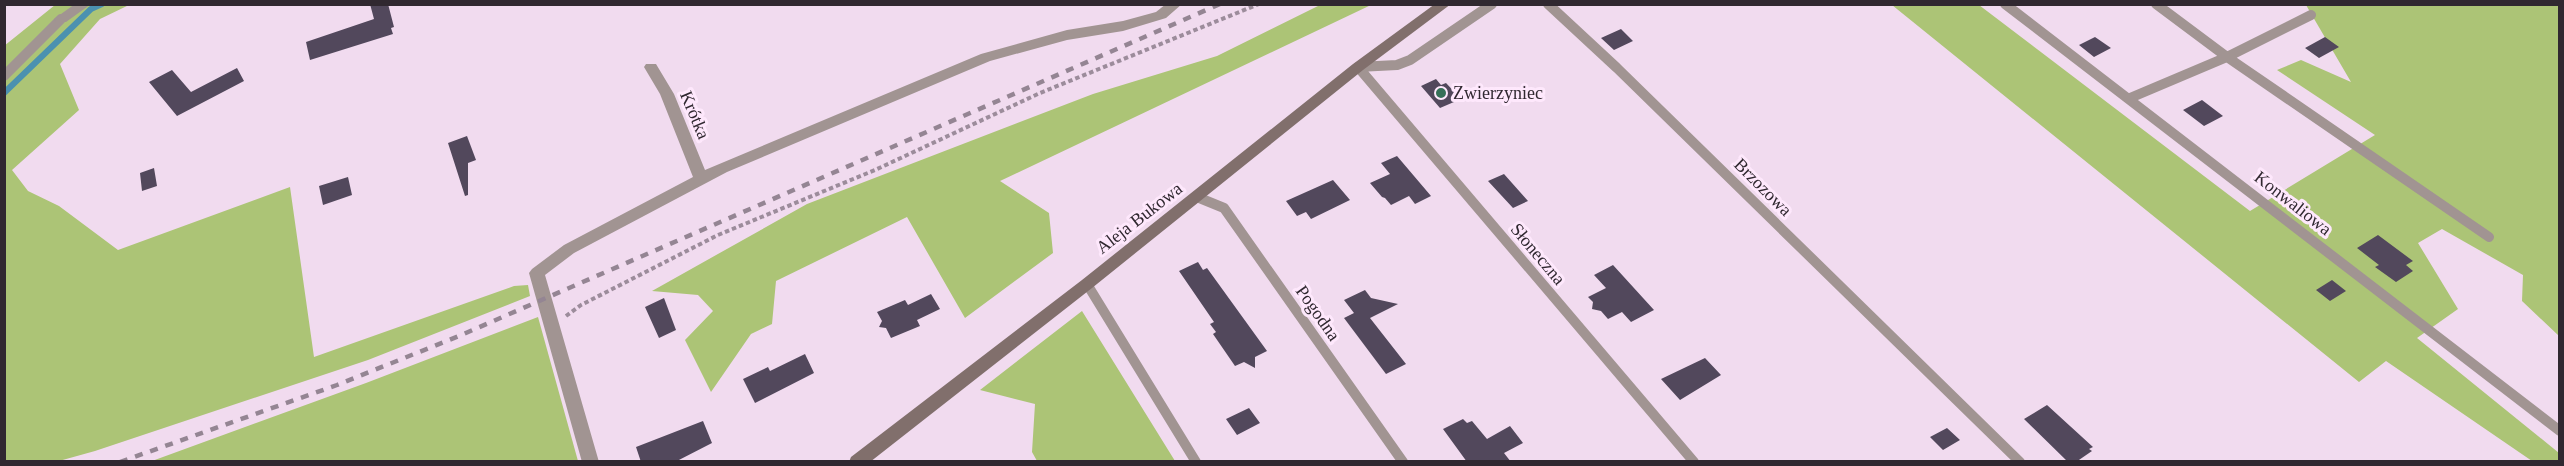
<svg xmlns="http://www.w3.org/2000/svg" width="2564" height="466" font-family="Georgia,serif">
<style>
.green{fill:#acc476}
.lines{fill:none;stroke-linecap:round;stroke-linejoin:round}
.stream{stroke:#4b91b0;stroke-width:6}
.building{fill:#52485c}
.path{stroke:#9c8c9b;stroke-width:4;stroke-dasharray:4.5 3;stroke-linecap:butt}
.lane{stroke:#a19492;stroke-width:10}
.street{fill:#a19492;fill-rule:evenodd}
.secondary{fill:#816f6c;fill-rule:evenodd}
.rail{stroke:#948593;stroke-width:4.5;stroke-dasharray:8 8;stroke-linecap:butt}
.poi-dot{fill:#367058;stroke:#fee8fc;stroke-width:2}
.labels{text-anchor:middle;stroke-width:6;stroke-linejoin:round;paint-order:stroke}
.poi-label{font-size:18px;fill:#302830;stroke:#fee8fc;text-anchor:start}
.street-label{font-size:18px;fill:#302830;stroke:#fee8fc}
</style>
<rect width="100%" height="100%" fill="#f1dbef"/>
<!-- green -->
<path class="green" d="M 55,5 L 129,5 L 100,19 L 60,64 L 79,110 L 12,170 L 28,191 L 59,206 L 118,250 L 290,187 L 314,357 L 514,286 L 528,285 L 530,296 L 368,360 L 95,451 L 59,461 L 5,461 L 4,46 Z
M 1320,5 L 1371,5 L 1000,181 L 1049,213 L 1053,253 L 965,318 L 907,217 L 776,281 L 772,324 L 751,334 L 711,392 L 685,340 L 713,311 L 698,295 L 652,291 L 807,204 L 1093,94 L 1217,56 Z
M 1892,5 L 1979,5 L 2250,211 L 2375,135 L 2277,70 L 2301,60 L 2351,82 L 2306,5 L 2559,5 L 2559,336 L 2522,301 L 2523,275 L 2442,229 L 2418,243 L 2458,309 L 2417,338 L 2559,453 L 2559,461 L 2532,461 L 2386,361 L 2359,382 Z
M 1082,311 L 1175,461 L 1037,461 L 1032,452 L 1035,404 L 980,390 Z
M 538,317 L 578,461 L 152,461 L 366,383 Z"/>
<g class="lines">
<!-- stream -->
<path class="stream" d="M 4,93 L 91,9 L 102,4"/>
</g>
<!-- building -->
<path class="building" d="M 370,4 L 388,4 L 394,27 L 391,28 L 393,34 L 310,60 L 306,42 L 374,19 Z
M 1621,29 L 1633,41 L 1614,50 L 1601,38 Z
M 2095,37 L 2111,48 L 2094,57 L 2079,45 Z
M 2325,37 L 2339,47 L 2319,58 L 2305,48 Z
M 237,68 L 244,81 L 177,116 L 149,82 L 172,70 L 191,92 Z
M 1436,79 L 1441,85 L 1446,83 L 1461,99 L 1440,108 L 1421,86 Z
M 2202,100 L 2223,116 L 2204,126 L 2183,110 Z
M 467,136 L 476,160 L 468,163 L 468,195 L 465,196 L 448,143 Z
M 1397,156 L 1431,196 L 1415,204 L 1409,196 L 1391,205 L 1385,198 L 1382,197 L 1370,183 L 1390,174 L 1381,163 Z
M 154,168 L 157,186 L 142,191 L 140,173 Z
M 1504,174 L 1528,201 L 1513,208 L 1488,181 Z
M 348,177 L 352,195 L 323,205 L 319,186 Z
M 1333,180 L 1350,200 L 1311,219 L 1306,212 L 1297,216 L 1286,201 Z
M 2378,235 L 2413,261 L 2406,265 L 2413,271 L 2396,282 L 2375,267 L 2379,265 L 2357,248 Z
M 1198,262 L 1203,270 L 1207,268 L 1267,351 L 1255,357 L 1255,368 L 1244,362 L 1235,366 L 1213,334 L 1216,332 L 1210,324 L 1214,322 L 1179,271 Z
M 1613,265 L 1654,310 L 1631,322 L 1622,312 L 1608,319 L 1601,311 L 1592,309 L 1593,302 L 1588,297 L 1606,288 L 1594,275 Z
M 2332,280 L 2346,291 L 2330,301 L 2316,290 Z
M 1365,290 L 1371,298 L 1398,304 L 1370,318 L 1406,364 L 1386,374 L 1344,318 L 1354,313 L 1344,300 Z
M 931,294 L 940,309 L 917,320 L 920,326 L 891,338 L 886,328 L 879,327 L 882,321 L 877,312 L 905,300 L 908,305 Z
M 664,298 L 676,330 L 659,338 L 645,307 Z
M 805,354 L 814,373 L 755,403 L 743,379 L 768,367 L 770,371 Z
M 1705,358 L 1721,375 L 1680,400 L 1661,379 Z
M 2047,405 L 2093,447 L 2089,449 L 2092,451 L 2076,462 L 2068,462 L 2024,419 Z
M 1249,408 L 1260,423 L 1237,435 L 1226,419 Z
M 1463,419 L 1467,423 L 1472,421 L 1487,439 L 1510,426 L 1523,443 L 1504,453 L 1511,462 L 1467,462 L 1443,429 Z
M 703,421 L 712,443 L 675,462 L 641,462 L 636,447 Z
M 1947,428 L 1960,440 L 1943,450 L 1930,437 Z"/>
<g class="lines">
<!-- path -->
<path class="path" d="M 566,316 L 581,305 L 718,235 L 875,170 L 1040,93 L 1259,4"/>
<!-- lane -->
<path class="lane" d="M 1548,4 L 1617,68 L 2020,462
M 2005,4 L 2560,431
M 2156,4 L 2227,57 L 2489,237
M 1358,67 L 1694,462
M 1358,67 L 1397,65 L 1410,60 L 1492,4
M 4,76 L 61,19
M 2130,98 L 2227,57 L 2311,15
M 1197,197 L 1224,208 L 1403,462
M 1087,284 L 1196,462"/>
<!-- street -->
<path class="street" d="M 75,4 L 91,4 L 66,22 L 56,22 L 54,19 Z
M 1166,4 L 1182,4 L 1166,18 L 1123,31 L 1067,40 L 990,61 L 727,172 L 574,253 L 545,275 L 599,462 L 582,462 L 529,273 L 532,269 L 564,245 L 693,177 L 660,94 L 644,67 L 646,64 L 656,64 L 674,94 L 705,170 L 981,54 L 1067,30 L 1123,21 L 1156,12 Z"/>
<!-- secondary -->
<path class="secondary" d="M 1435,4 L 1451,4 L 1363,70 L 1092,288 L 870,462 L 849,462 L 851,457 L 1082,280 L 1353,64 Z"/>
<!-- rail -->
<path class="rail" d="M 120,462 L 337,385 L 459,336 L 1220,4"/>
</g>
<!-- markers -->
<circle class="poi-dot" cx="1441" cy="93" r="6"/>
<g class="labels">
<!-- poi labels -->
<g class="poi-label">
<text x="1453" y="99">Zwierzyniec</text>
</g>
<!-- street labels -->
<g class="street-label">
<text transform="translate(695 115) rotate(67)" y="6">Krótka</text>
<text transform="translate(1763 187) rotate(45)" y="6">Brzozowa</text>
<text transform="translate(2293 203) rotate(38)" y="6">Konwaliowa</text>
<text transform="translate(1139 218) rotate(-38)" y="6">Aleja Bukowa</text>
<text transform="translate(1538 254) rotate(50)" y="6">Słoneczna</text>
<text transform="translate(1318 313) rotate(55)" y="6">Pogodna</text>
</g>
</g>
<!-- border -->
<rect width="2564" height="466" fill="none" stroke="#302830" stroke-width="12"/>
</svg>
